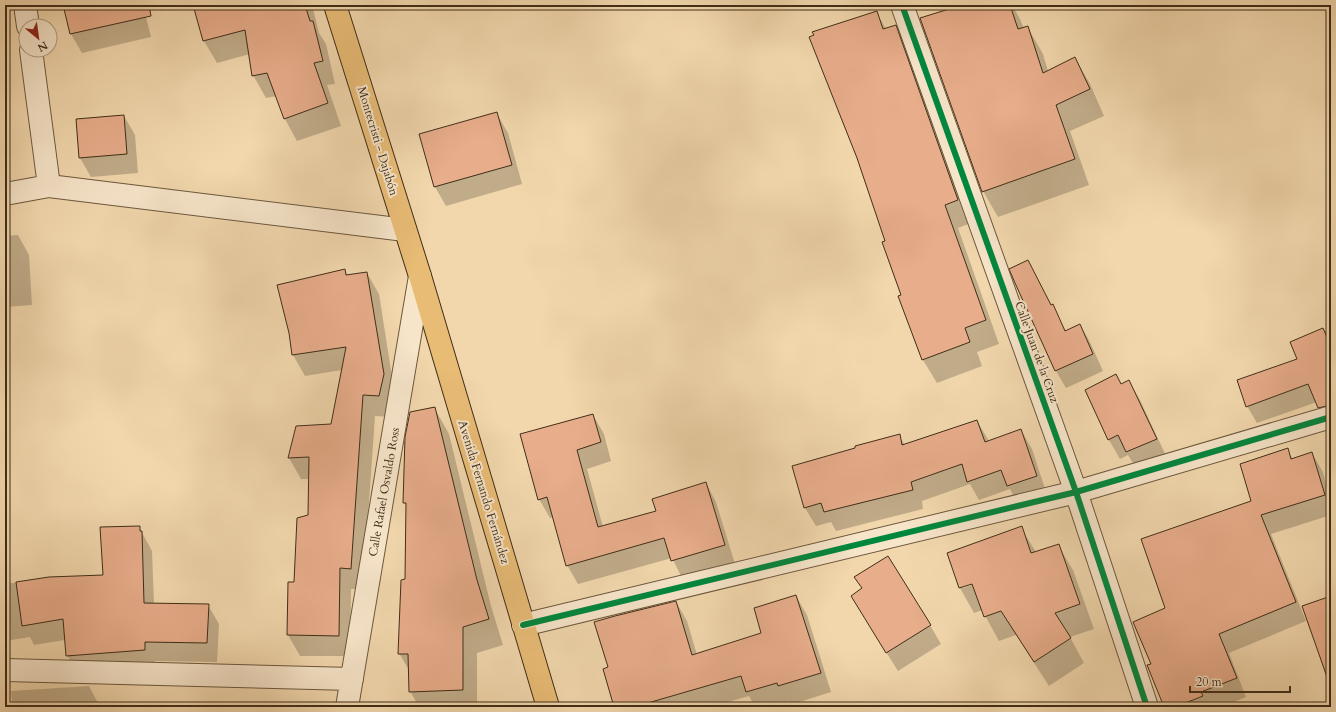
<svg xmlns="http://www.w3.org/2000/svg" width="1336" height="712" font-family="Cardo,serif">
<style>
.shadow{fill:#0003;fill-rule:evenodd}
.building{fill:#e8ad8b;stroke:#3f2e18}
.lines{fill:none;stroke-linecap:round;stroke-linejoin:round}
.minor-casing{stroke:#6c583d;stroke-width:24}
.primary-casing{stroke:#3f2e18;stroke-width:24}
.minor{stroke:#f7e5ca;stroke-width:22}
.primary{stroke:#e9bc76;stroke-width:22}
.cycleway-casing{stroke:#f7e5ca;stroke-width:8}
.cycleway{stroke:#00873e;stroke-width:6}
.labels{text-anchor:middle;stroke-width:4;stroke-linejoin:round;paint-order:stroke}
.street-label{font-size:12px;fill:#3f2e18;stroke:#f7e5ca}
</style>
<rect width="100%" height="100%" fill="#f2d7ad"/>
<filter id="stains"><feTurbulence type="fractalNoise" baseFrequency=".005" numOctaves="4"/><feColorMatrix values="0 0 0 0 .2 0 0 0 0 .09 0 0 0 0 .02 0 0 0 .5 -.17"/></filter>
<radialGradient id="worn" r=".72"><stop offset=".6" stop-color="#630" stop-opacity="0"/><stop offset="1" stop-color="#630" stop-opacity=".3"/></radialGradient>
<!-- shadow -->
<path class="shadow" d="M 64,5 L 143,5 L 151,37 L 82,53 L 71,34 Z
M 194,5 L 312,5 L 319,33 L 326,44 L 335,84 L 327,85 L 341,126 L 297,141 L 285,119 L 277,96 L 266,98 L 253,75 L 250,54 L 217,63 L 204,41 Z
M 965,5 L 1012,5 L 1020,19 L 1024,29 L 1028,28 L 1043,54 L 1048,71 L 1075,58 L 1090,84 L 1104,116 L 1070,131 L 1089,185 L 998,217 L 983,191 Z
M 876,12 L 886,29 L 895,26 L 909,50 L 971,223 L 958,228 L 999,344 L 977,352 L 982,366 L 937,383 L 923,360 L 900,297 L 902,296 L 886,241 Z
M 497,114 L 508,133 L 522,184 L 446,206 L 435,187 L 420,135 Z
M 124,116 L 135,135 L 138,173 L 91,177 L 80,158 Z
M 18,235 L 29,255 L 32,305 L 5,307 L 5,236 Z
M 1027,261 L 1066,331 L 1080,325 L 1090,342 L 1103,371 L 1066,388 L 1056,371 L 1016,283 Z
M 345,270 L 348,276 L 367,273 L 379,294 L 395,396 L 391,417 L 375,416 L 363,589 L 351,589 L 350,656 L 300,656 L 288,635 L 295,583 L 309,516 L 309,479 L 301,479 L 289,458 L 332,425 L 342,370 L 305,376 L 293,355 L 290,333 Z
M 1331,330 L 1331,410 L 1324,413 L 1317,402 L 1257,423 L 1247,406 L 1298,359 L 1324,332 Z
M 1129,381 L 1140,400 L 1167,458 L 1138,471 L 1128,455 L 1120,459 L 1109,440 L 1086,390 L 1121,385 Z
M 435,409 L 449,434 L 491,606 L 503,645 L 477,653 L 477,707 L 419,707 L 410,691 L 410,672 L 399,653 L 406,580 L 407,507 L 404,502 Z
M 593,415 L 604,434 L 611,461 L 587,469 L 603,527 L 657,511 L 706,483 L 716,502 L 735,564 L 683,580 L 672,558 L 578,584 L 567,565 L 554,517 L 550,518 L 539,499 Z
M 977,421 L 989,441 L 1021,430 L 1032,449 L 1047,495 L 1018,505 L 1010,489 L 979,500 L 970,484 L 922,501 L 923,509 L 836,531 L 831,522 L 816,526 L 805,508 L 899,436 L 905,445 Z
M 1287,450 L 1293,459 L 1312,453 L 1323,472 L 1331,499 L 1331,515 L 1271,534 L 1306,621 L 1229,653 L 1246,697 L 1221,707 L 1165,707 L 1152,664 L 1166,609 L 1253,502 Z
M 139,527 L 152,551 L 154,604 L 208,605 L 219,624 L 217,662 L 155,661 L 155,669 L 78,674 L 67,655 L 65,640 L 34,645 L 30,637 L 5,641 L 5,584 L 49,578 L 104,576 Z
M 1021,528 L 1036,552 L 1058,545 L 1073,570 L 1094,629 L 1070,637 L 1084,663 L 1049,686 L 1016,635 L 999,641 L 982,610 L 974,613 L 960,588 L 948,553 ZM 977,583 L 963,588 L 963,586 Z
M 856,577 L 930,625 L 941,644 L 898,671 L 863,615 L 863,589 Z
M 796,596 L 807,615 L 831,692 L 790,705 L 788,701 L 770,707 L 755,707 L 749,696 L 710,707 L 615,707 L 609,668 L 676,602 L 687,621 L 697,655 L 762,633 Z
M 89,686 L 100,707 L 5,707 L 5,703 L 12,702 L 11,691 Z"/>
<!-- building -->
<path class="building" d="M 63,5 L 149,5 L 151,16 L 70,34 Z
M 193,5 L 305,5 L 310,21 L 313,21 L 323,61 L 314,63 L 328,103 L 284,119 L 267,73 L 252,76 L 245,30 L 203,41 Z
M 962,5 L 1010,5 L 1018,29 L 1028,26 L 1043,73 L 1075,57 L 1090,89 L 1056,105 L 1075,159 L 982,192 L 920,18 Z
M 877,11 L 883,29 L 896,25 L 958,200 L 945,205 L 986,320 L 965,328 L 970,342 L 922,360 L 898,296 L 901,295 L 882,242 L 885,241 L 857,158 L 809,37 L 814,35 L 812,32 Z
M 497,112 L 512,165 L 434,187 L 419,134 Z
M 124,115 L 127,154 L 79,158 L 76,119 Z
M 1028,260 L 1051,305 L 1053,304 L 1065,331 L 1080,324 L 1093,354 L 1055,371 L 1015,283 L 1009,269 Z
M 345,269 L 346,275 L 367,272 L 384,374 L 379,396 L 363,395 L 351,569 L 340,568 L 339,636 L 287,635 L 288,582 L 294,582 L 297,518 L 308,515 L 309,457 L 288,458 L 296,426 L 331,424 L 346,347 L 292,355 L 289,333 L 277,285 Z
M 1323,328 L 1331,347 L 1331,405 L 1318,408 L 1308,384 L 1246,407 L 1237,380 L 1297,359 L 1290,342 Z
M 1116,374 L 1121,384 L 1129,380 L 1157,439 L 1126,452 L 1118,435 L 1108,440 L 1085,390 Z
M 435,407 L 477,580 L 489,619 L 463,627 L 463,690 L 409,692 L 408,654 L 398,654 L 401,580 L 405,579 L 406,503 L 403,503 L 405,437 L 410,412 Z
M 593,414 L 601,442 L 577,450 L 598,527 L 656,511 L 652,499 L 706,482 L 725,545 L 671,561 L 664,538 L 566,566 L 547,497 L 538,500 L 520,434 Z
M 977,420 L 985,442 L 1021,429 L 1037,476 L 1007,486 L 1001,470 L 967,482 L 962,464 L 911,482 L 913,490 L 824,512 L 821,503 L 804,508 L 792,466 L 855,448 L 855,446 L 900,434 L 902,445 Z
M 1288,448 L 1291,459 L 1312,452 L 1325,495 L 1261,515 L 1296,602 L 1219,634 L 1237,678 L 1201,692 L 1203,696 L 1175,707 L 1164,707 L 1147,665 L 1151,664 L 1133,622 L 1165,608 L 1141,539 L 1251,501 L 1240,464 Z
M 140,526 L 140,531 L 142,531 L 144,603 L 209,604 L 207,643 L 145,642 L 145,650 L 66,656 L 63,619 L 22,626 L 16,582 L 49,577 L 103,575 L 100,527 Z
M 1022,526 L 1031,553 L 1059,544 L 1080,604 L 1055,613 L 1071,638 L 1034,662 L 1001,611 L 984,617 L 972,584 L 959,588 L 947,553 Z
M 888,556 L 931,625 L 886,653 L 851,596 L 862,588 L 854,577 Z
M 796,595 L 821,673 L 778,686 L 777,683 L 746,692 L 741,676 L 634,707 L 614,707 L 603,669 L 608,667 L 594,622 L 615,616 L 676,601 L 692,655 L 761,633 L 754,608 Z
M 1331,596 L 1331,676 L 1327,677 L 1302,606 Z"/>
<g class="lines">
<!-- minor casing -->
<g class="minor-casing">
<path id="minor" d="M 25,5 L 28,26
M 902,5 L 1076,492 L 1147,707
M 31,50 L 49,186
M 5,194 L 49,186 L 405,230
M 523,625 L 1076,492 L 1331,417
M 5,670 L 352,679
M 347,707 L 420,276"/>
</g>
<!-- primary casing -->
<g class="primary-casing">
<path id="primary" d="M 335,5 L 420,276 L 548,707"/>
</g>
<!-- minor -->
<use href="#minor" class="minor"/>
<!-- primary -->
<use href="#primary" class="primary"/>
<!-- cycleway casing -->
<g class="cycleway-casing">
<path id="cycleway" d="M 902,5 L 1076,492 L 1147,707
M 523,625 L 1076,492 L 1331,417"/>
</g>
<!-- cycleway -->
<use href="#cycleway" class="cycleway"/>
</g>
<g class="labels">
<!-- street labels -->
<g class="street-label">
<text transform="translate(378 141) rotate(73)" y="4">Montecristi - Dajabón</text>
<text transform="translate(1037 352) rotate(70)" y="4">Calle Juan de la Cruz</text>
<text transform="translate(384 492) rotate(-80)" y="4">Calle Rafael Osvaldo Ross</text>
<text transform="translate(484 492) rotate(73)" y="4">Avenida Fernando Fernández</text>
</g>
</g>
<!-- margin -->
<rect width="1336" height="712" fill="none" stroke="#f2d7ad" stroke-width="20"/>
<rect x="6" y="6" width="1324" height="700" fill="none" stroke="#3f2e18" stroke-width="2"/>
<rect x="10" y="10" width="1316" height="692" fill="none" stroke="#3f2e18"/>
<!-- north arrow -->
<g transform="translate(38 38) rotate(151)"><circle r="19" fill="#f7e5ca" stroke="#ad9c83"/>
<path d="M0-3L7 15L0 10L-7 15Z" fill="#8f2418"/>
<text y="-6" font-size="11" font-weight="bold" text-anchor="middle" fill="#3f2e18">N</text>
</g>
<!-- scale -->
<path d="M1190 686v6h100v-6" fill="none" stroke="#3f2e18" stroke-width="2"/>
<text x="1196" y="686" font-size="12" fill="#3f2e18" stroke="#f7e5ca" stroke-width="3" paint-order="stroke">20 m</text>
<rect width="100%" height="100%" filter="url(#stains)"/>
<rect width="100%" height="100%" fill="url(#worn)"/>
</svg>
